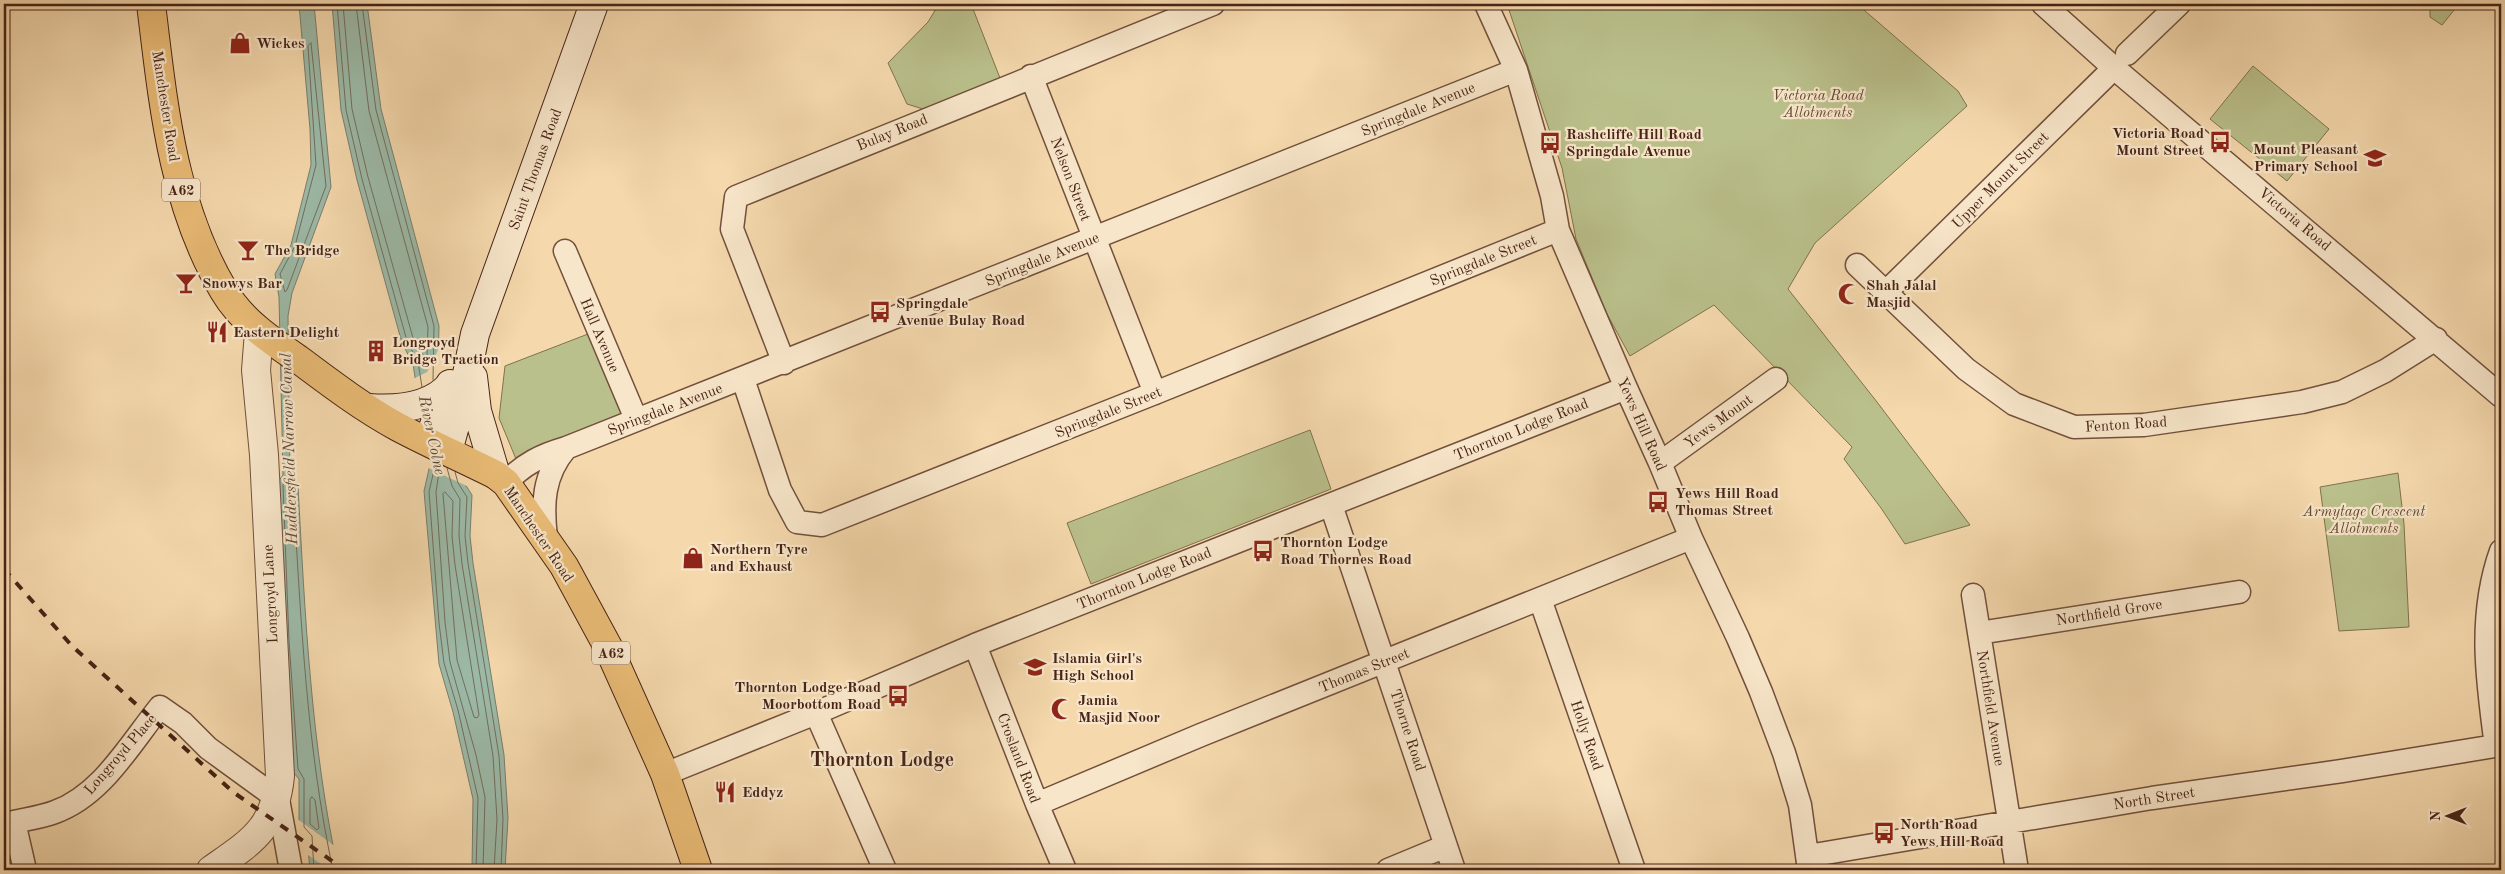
<svg xmlns="http://www.w3.org/2000/svg" width="2505" height="874" font-family="'Old Standard TT',serif">
<style>
.green{fill:#bac08b;stroke:#807250}
.water{fill:#9cbaa8;stroke:#7a7e6e}
.pier{fill:#f5d9ad}
.lines{fill:none;stroke-linecap:round;stroke-linejoin:round}
.shore{stroke:#726e5f;stroke-width:1}
.minor-casing{stroke:#72503c;stroke-width:25}
.tertiary-casing{stroke:#72503c;stroke-width:30}
.secondary-casing{stroke:#472316;stroke-width:30}
.primary-casing{stroke:#472316;stroke-width:30}
.minor{stroke:#f8e6ca;stroke-width:22}
.tertiary{stroke:#f8e6ca;stroke-width:28}
.secondary{stroke:#f8e6ca;stroke-width:28}
.primary{stroke:#eabc76;stroke-width:28}
.rail{stroke:#472316;stroke-width:4;stroke-dasharray:9 9;stroke-linecap:butt}
.labels{text-anchor:middle;stroke-width:4.5;stroke-linejoin:round;paint-order:stroke}
.shield{fill:#f8e6ca;stroke:#7c5e4c;stroke-width:1}
.shield-label{font-size:14px;font-weight:bold;fill:#472316}
.poi-label{font-size:15px;font-weight:bold;fill:#472316;stroke:#f8e6ca;text-anchor:start}
.park-label{font-size:15px;font-style:italic;fill:#644a33;stroke:#f8e6ca}
.street-label{font-size:15px;fill:#472316;stroke:#f8e6ca}
.water-label{font-size:16px;font-style:italic;fill:#5c493a;stroke:#f8e6ca}
.district-label{font-size:20px;font-weight:bold;fill:#472316;stroke:#f8e6ca}
</style>
<rect width="100%" height="100%" fill="#f5d9ad"/>
<filter id="stains"><feTurbulence type="fractalNoise" baseFrequency=".004" numOctaves="4"/><feColorMatrix values="0 0 0 0 .2 0 0 0 0 .09 0 0 0 0 .02 0 0 0 .5 -.17"/></filter>
<radialGradient id="worn" r=".72"><stop offset=".6" stop-color="#630" stop-opacity="0"/><stop offset="1" stop-color="#630" stop-opacity=".3"/></radialGradient>
<!-- green -->
<path class="green" d="M 939,4 L 978,4 L 973,9 L 1000,78 L 923,109 L 907,104 L 888,63 L 928,22 Z
M 1507,4 L 1857,4 L 1958,91 L 1967,106 L 1815,243 L 1788,289 L 1877,402 L 1970,525 L 1905,544 L 1881,508 L 1844,459 L 1852,447 L 1714,305 L 1630,356 L 1607,314 L 1576,239 L 1562,168 Z
M 2430,4 L 2459,4 L 2442,25 L 2430,17 Z
M 2253,66 L 2329,129 L 2287,181 L 2210,119 Z
M 588,334 L 622,416 L 516,459 L 499,418 L 505,366 Z
M 1310,430 L 1331,489 L 1091,584 L 1067,523 Z
M 2398,473 L 2404,524 L 2409,627 L 2339,631 L 2320,487 Z"/>
<!-- water -->
<path class="water" d="M 299,4 L 314,4 L 331,187 L 292,293 L 288,316 L 290,479 L 298,486 C 305,615 311,744 338,870 L 310,870 L 307,837 L 299,830 L 299,779 L 293,772 L 278,482 L 283,475 L 279,297 L 275,274 L 291,245 L 311,165 L 310,129 Z
M 332,4 L 367,4 L 381,109 L 439,326 L 438,365 L 463,481 L 472,495 L 470,536 L 473,563 L 504,755 L 508,818 L 505,870 L 472,870 L 473,799 L 453,712 L 439,664 L 424,491 L 429,469 L 413,364 L 402,343 L 357,180 L 341,110 Z"/>
<!-- pier -->
<path class="pier" d="M 441,340 L 442,396 L 465,480 L 469,487 L 426,467 L 413,379 L 427,372 L 435,358 Z
M 296,818 L 336,847 L 341,870 L 330,870 L 305,853 L 304,838 L 296,830 Z"/>
<g class="lines">
<!-- shore -->
<path class="shore" d="M 337,4 L 346,110 L 362,179 L 407,341 L 418,362 L 422,387
M 343,4 L 352,109 L 368,177 L 413,338 L 425,358 L 427,356 L 428,327 L 369,111 L 356,4
M 362,4 L 376,110 L 434,326 L 433,380
M 311,43 L 326,186 L 287,290 L 285,292 L 280,274 L 295,246 L 316,165 L 308,46 Z
M 433,461 L 434,470 L 429,492 L 439,623 L 444,663 L 458,710 L 478,798 L 476,870
M 440,465 L 436,492 L 445,622 L 450,662 L 476,755 L 485,797 L 483,870
M 447,468 L 452,486 L 460,499 L 459,536 L 462,564 L 493,756 L 497,819 L 494,870
M 455,472 L 458,483 L 467,497 L 465,536 L 468,563 L 499,756 L 503,819 L 501,870
M 445,492 L 453,501 L 452,536 L 455,565 L 479,715 L 477,718 L 474,717 L 457,660 L 443,494 Z
M 312,797 L 315,800 L 319,828 L 317,830 L 310,824 L 310,800 Z
M 314,870 L 312,836 L 304,827 L 304,779 L 298,769 L 289,641 L 283,485 L 285,482 L 293,489 C 301,617 306,745 333,870"/>
<!-- minor casing -->
<g class="minor-casing">
<path id="minor" d="M 1486,4 L 1516,70 L 1552,196 L 1558,230 L 1626,388 L 1660,463 L 1691,538 L 1738,638 L 1761,692 L 1784,753 L 1800,805 L 1809,870
M 2043,4 L 2114,68 L 2501,396
M 2127,54 L 2179,4
M 1031,76 L 1155,393
M 565,251 L 636,419
M 1857,265 L 1966,369 L 2014,404 L 2074,427 L 2144,425 L 2302,402 L 2342,392 L 2385,371 L 2436,339
M 1886,292 L 2114,68
M 784,363 L 732,229 L 736,197 L 1213,4
M 743,379 L 780,490 L 797,522 L 822,525 L 1155,393 L 1558,230
M 1660,463 L 1776,379
M 506,483 C 523,464 542,455 566,448 L 1516,70
M 1331,505 L 1454,870
M 546,538 C 542,504 543,475 566,448
M 1973,595 L 2017,870
M 1540,599 L 1634,870
M 1979,633 L 2239,592
M 975,645 L 1037,804 L 1065,870
M 816,713 L 885,870
M 2496,746 C 2487,680 2478,615 2501,551
M 665,774 L 816,713 L 975,645 L 1626,388
M 1037,804 L 1201,735 L 1691,538
M 1808,856 L 2152,798 L 2342,771 L 2501,745
M 25,870 L 14,822 C 27,819 42,817 55,812 C 102,795 130,744 160,707 L 183,723 L 208,748 L 278,799 L 291,870
M 1388,870 L 1446,846"/>
</g>
<!-- tertiary casing -->
<g class="tertiary-casing">
<path id="tertiary" d="M 211,870 C 251,842 275,829 280,776 L 264,455 L 256,370 L 259,332"/>
</g>
<!-- secondary casing -->
<g class="secondary-casing">
<path id="secondary" d="M 473,377 L 477,411 L 496,475
M 369,408 C 397,410 431,407 450,385
M 428,441 L 450,384
M 448,451 L 461,404 L 475,334 L 594,4"/>
</g>
<!-- primary casing -->
<g class="primary-casing">
<path id="primary" d="M 151,4 C 163,102 172,204 224,291 C 241,320 270,340 298,359 C 330,383 363,408 398,427 C 430,444 464,459 496,475 L 506,483 L 564,566 L 608,647 L 665,774 L 698,870"/>
</g>
<!-- minor -->
<use href="#minor" class="minor"/>
<!-- tertiary -->
<use href="#tertiary" class="tertiary"/>
<!-- secondary -->
<use href="#secondary" class="secondary"/>
<!-- primary -->
<use href="#primary" class="primary"/>
<!-- rail -->
<path class="rail" d="M 4,569 L 72,646 L 233,792 L 345,870"/>
</g>
<!-- icons -->
<defs>
<g id="shop-bare" transform="scale(1.725)"><path d="M-5-2.5h2.3a2.7 3.5 0 0 1 5.4 0H5L5.5 6h-11ZM-1.5-2.5h3a1.5 2.3 0 0 0-3 0Z" fill="#8f2418" stroke="#f8e6ca" stroke-width="2.5" paint-order="stroke"/></g>
<g id="bus-bare" transform="scale(1.725)"><path d="M-5-6H5V4H4V6H2V4H-2V6H-4V4H-5ZM-3.5-4V0h7V-4ZM-3.5 1.2v1.5H-2V1.2ZM2 1.2v1.5H3.5V1.2Z" fill="#8f2418" stroke="#f8e6ca" stroke-width="2.5" paint-order="stroke"/></g>
<g id="school-bare" transform="scale(1.725)"><path d="M0-5L7-2L0 1L-7-2ZM-4 1L0 2.5L4 1V4Q0 6-4 4Z" fill="#8f2418" stroke="#f8e6ca" stroke-width="2.5" paint-order="stroke"/></g>
<g id="bar-bare" transform="scale(1.725)"><path d="M-6-5H6L.8 .8V4.5H3.5V6h-7V4.5H-.8V.8Z" fill="#8f2418" stroke="#f8e6ca" stroke-width="2.5" paint-order="stroke"/></g>
<g id="mosque-bare" transform="scale(1.725)"><path d="M3.5-4.9A6 6 0 1 0 3.5 4.9A5 5 0 1 1 3.5-4.9Z" fill="#8f2418" stroke="#f8e6ca" stroke-width="2.5" paint-order="stroke"/></g>
<g id="restaurant-bare" transform="scale(1.725)"><path d="M-5-6h1v4h1v-4h1v4h1v-4h1v5L-1.5 .5V6h-2V.5L-5-1ZM5-6V6H3V1.5H1.5Q1.5-4 5-6Z" fill="#8f2418" stroke="#f8e6ca" stroke-width="2.5" paint-order="stroke"/></g>
<g id="building-bare" transform="scale(1.725)"><path d="M-4-6H4V6H1V3H-1V6H-4ZM-2.5-4.3h1.7v1.8h-1.7ZM.8-4.3h1.7v1.8H.8ZM-2.5-1h1.7V.8h-1.7ZM.8-1h1.7V.8H.8Z" fill="#8f2418" stroke="#f8e6ca" stroke-width="2.5" paint-order="stroke"/></g>
</defs>
<g fill-rule="evenodd">
<use href="#shop-bare" x="240" y="43"/>
<use href="#bus-bare" x="2220" y="142"/>
<use href="#bus-bare" x="1550" y="143"/>
<use href="#school-bare" x="2375" y="158"/>
<use href="#bar-bare" x="248" y="250"/>
<use href="#bar-bare" x="186" y="283"/>
<use href="#mosque-bare" x="1849" y="294"/>
<use href="#bus-bare" x="880" y="312"/>
<use href="#restaurant-bare" x="217" y="332"/>
<use href="#building-bare" x="376" y="351"/>
<use href="#bus-bare" x="1658" y="502"/>
<use href="#bus-bare" x="1263" y="551"/>
<use href="#shop-bare" x="693" y="558"/>
<use href="#school-bare" x="1035" y="667"/>
<use href="#bus-bare" x="898" y="696"/>
<use href="#mosque-bare" x="1062" y="709"/>
<use href="#restaurant-bare" x="725" y="792"/>
<use href="#bus-bare" x="1884" y="833"/>
</g>
<g class="labels">
<!-- shield labels -->
<g class="shield">
<rect x="162" y="178.5" width="38" height="23" rx="4"/>
<rect x="592" y="641.5" width="38" height="23" rx="4"/>
</g>
<g class="shield-label">
<text x="181" y="195">A62</text>
<text x="611" y="658">A62</text>
</g>
<!-- poi labels -->
<g class="poi-label">
<text x="256" y="48">Wickes</text>
<text x="2204" y="138" text-anchor="end">Victoria Road<tspan x="2204" dy="17">Mount Street</tspan></text>
<text x="1566" y="139">Rashcliffe Hill Road<tspan x="1566" dy="17">Springdale Avenue</tspan></text>
<text x="2358" y="154" text-anchor="end">Mount Pleasant<tspan x="2358" dy="17">Primary School</tspan></text>
<text x="264" y="255">The Bridge</text>
<text x="202" y="288">Snowys Bar</text>
<text x="1866" y="290">Shah Jalal<tspan x="1866" dy="17">Masjid</tspan></text>
<text x="896" y="308">Springdale<tspan x="896" dy="17">Avenue Bulay Road</tspan></text>
<text x="233" y="337">Eastern Delight</text>
<text x="392" y="347">Longroyd<tspan x="392" dy="17">Bridge Traction</tspan></text>
<text x="1675" y="498">Yews Hill Road<tspan x="1675" dy="17">Thomas Street</tspan></text>
<text x="1280" y="547">Thornton Lodge<tspan x="1280" dy="17">Road Thornes Road</tspan></text>
<text x="710" y="554">Northern Tyre<tspan x="710" dy="17">and Exhaust</tspan></text>
<text x="1052" y="663">Islamia Girl's<tspan x="1052" dy="17">High School</tspan></text>
<text x="881" y="692" text-anchor="end">Thornton Lodge Road<tspan x="881" dy="17">Moorbottom Road</tspan></text>
<text x="1078" y="705">Jamia<tspan x="1078" dy="17">Masjid Noor</tspan></text>
<text x="742" y="797">Eddyz</text>
<text x="1900" y="829">North Road<tspan x="1900" dy="17">Yews Hill Road</tspan></text>
</g>
<!-- park labels -->
<g class="park-label">
<text x="1818" y="100">Victoria Road<tspan x="1818" dy="17">Allotments</tspan></text>
<text x="2364" y="516">Armytage Crescent<tspan x="2364" dy="17">Allotments</tspan></text>
</g>
<!-- street labels -->
<g class="street-label">
<text transform="translate(166 106) rotate(81)" y="5">Manchester Road</text>
<text transform="translate(1418 109) rotate(-22)" y="5">Springdale Avenue</text>
<text transform="translate(892 132) rotate(-22)" y="5">Bulay Road</text>
<text transform="translate(535 169) rotate(-70)" y="5">Saint Thomas Road</text>
<text transform="translate(1071 179) rotate(69)" y="5">Nelson Street</text>
<text transform="translate(2000 180) rotate(-45)" y="5">Upper Mount Street</text>
<text transform="translate(2295 219) rotate(40)" y="5">Victoria Road</text>
<text transform="translate(1042 259) rotate(-22)" y="5">Springdale Avenue</text>
<text transform="translate(1483 260) rotate(-22)" y="5">Springdale Street</text>
<text transform="translate(600 335) rotate(67)" y="5">Hall Avenue</text>
<text transform="translate(665 409) rotate(-21)" y="5">Springdale Avenue</text>
<text transform="translate(1108 412) rotate(-22)" y="5">Springdale Street</text>
<text transform="translate(1718 421) rotate(-36)" y="5">Yews Mount</text>
<text transform="translate(1642 424) rotate(66)" y="5">Yews Hill Road</text>
<text transform="translate(2126 424) rotate(-4)" y="5">Fenton Road</text>
<text transform="translate(1521 429) rotate(-22)" y="5">Thornton Lodge Road</text>
<text transform="translate(539 534) rotate(56)" y="5">Manchester Road</text>
<text transform="translate(1144 578) rotate(-22)" y="5">Thornton Lodge Road</text>
<text transform="translate(270 594) rotate(-93)" y="5">Longroyd Lane</text>
<text transform="translate(2109 612) rotate(-9)" y="5">Northfield Grove</text>
<text transform="translate(1364 670) rotate(-22)" y="5">Thomas Street</text>
<text transform="translate(1991 708) rotate(81)" y="5">Northfield Avenue</text>
<text transform="translate(1408 730) rotate(72)" y="5">Thorne Road</text>
<text transform="translate(1587 735) rotate(71)" y="5">Holly Road</text>
<text transform="translate(120 754) rotate(-49)" y="5">Longroyd Place</text>
<text transform="translate(1019 758) rotate(69)" y="5">Crosland Road</text>
<text transform="translate(2154 798) rotate(-9)" y="5">North Street</text>
</g>
<!-- water labels -->
<g class="water-label">
<text transform="translate(433 435) rotate(78)" y="6">River Colne</text>
<text transform="translate(288 449) rotate(-92)" y="6">Huddersfield Narrow Canal</text>
</g>
<!-- district labels -->
<g class="district-label">
<text x="882" y="766">Thornton Lodge</text>
</g>
</g>
<!-- margin -->
<rect width="2505" height="874" fill="none" stroke="#f5d9ad" stroke-width="20"/>
<rect x="5" y="5" width="2495" height="864" fill="none" stroke="#472316" stroke-width="2.5"/>
<rect x="10" y="10" width="2485" height="854" fill="none" stroke="#472316"/>
<!-- north arrow -->
<g transform="translate(2448 816) rotate(270)" stroke="#f8e6ca" stroke-width="4" paint-order="stroke">
<path d="M0-4L9 19L0 12L-9 19Z" fill="#472316"/>
<text y="-8" font-size="14" font-weight="bold" text-anchor="middle" fill="#472316">N</text>
</g>
<rect width="100%" height="100%" filter="url(#stains)"/>
<rect width="100%" height="100%" fill="url(#worn)"/>
</svg>
